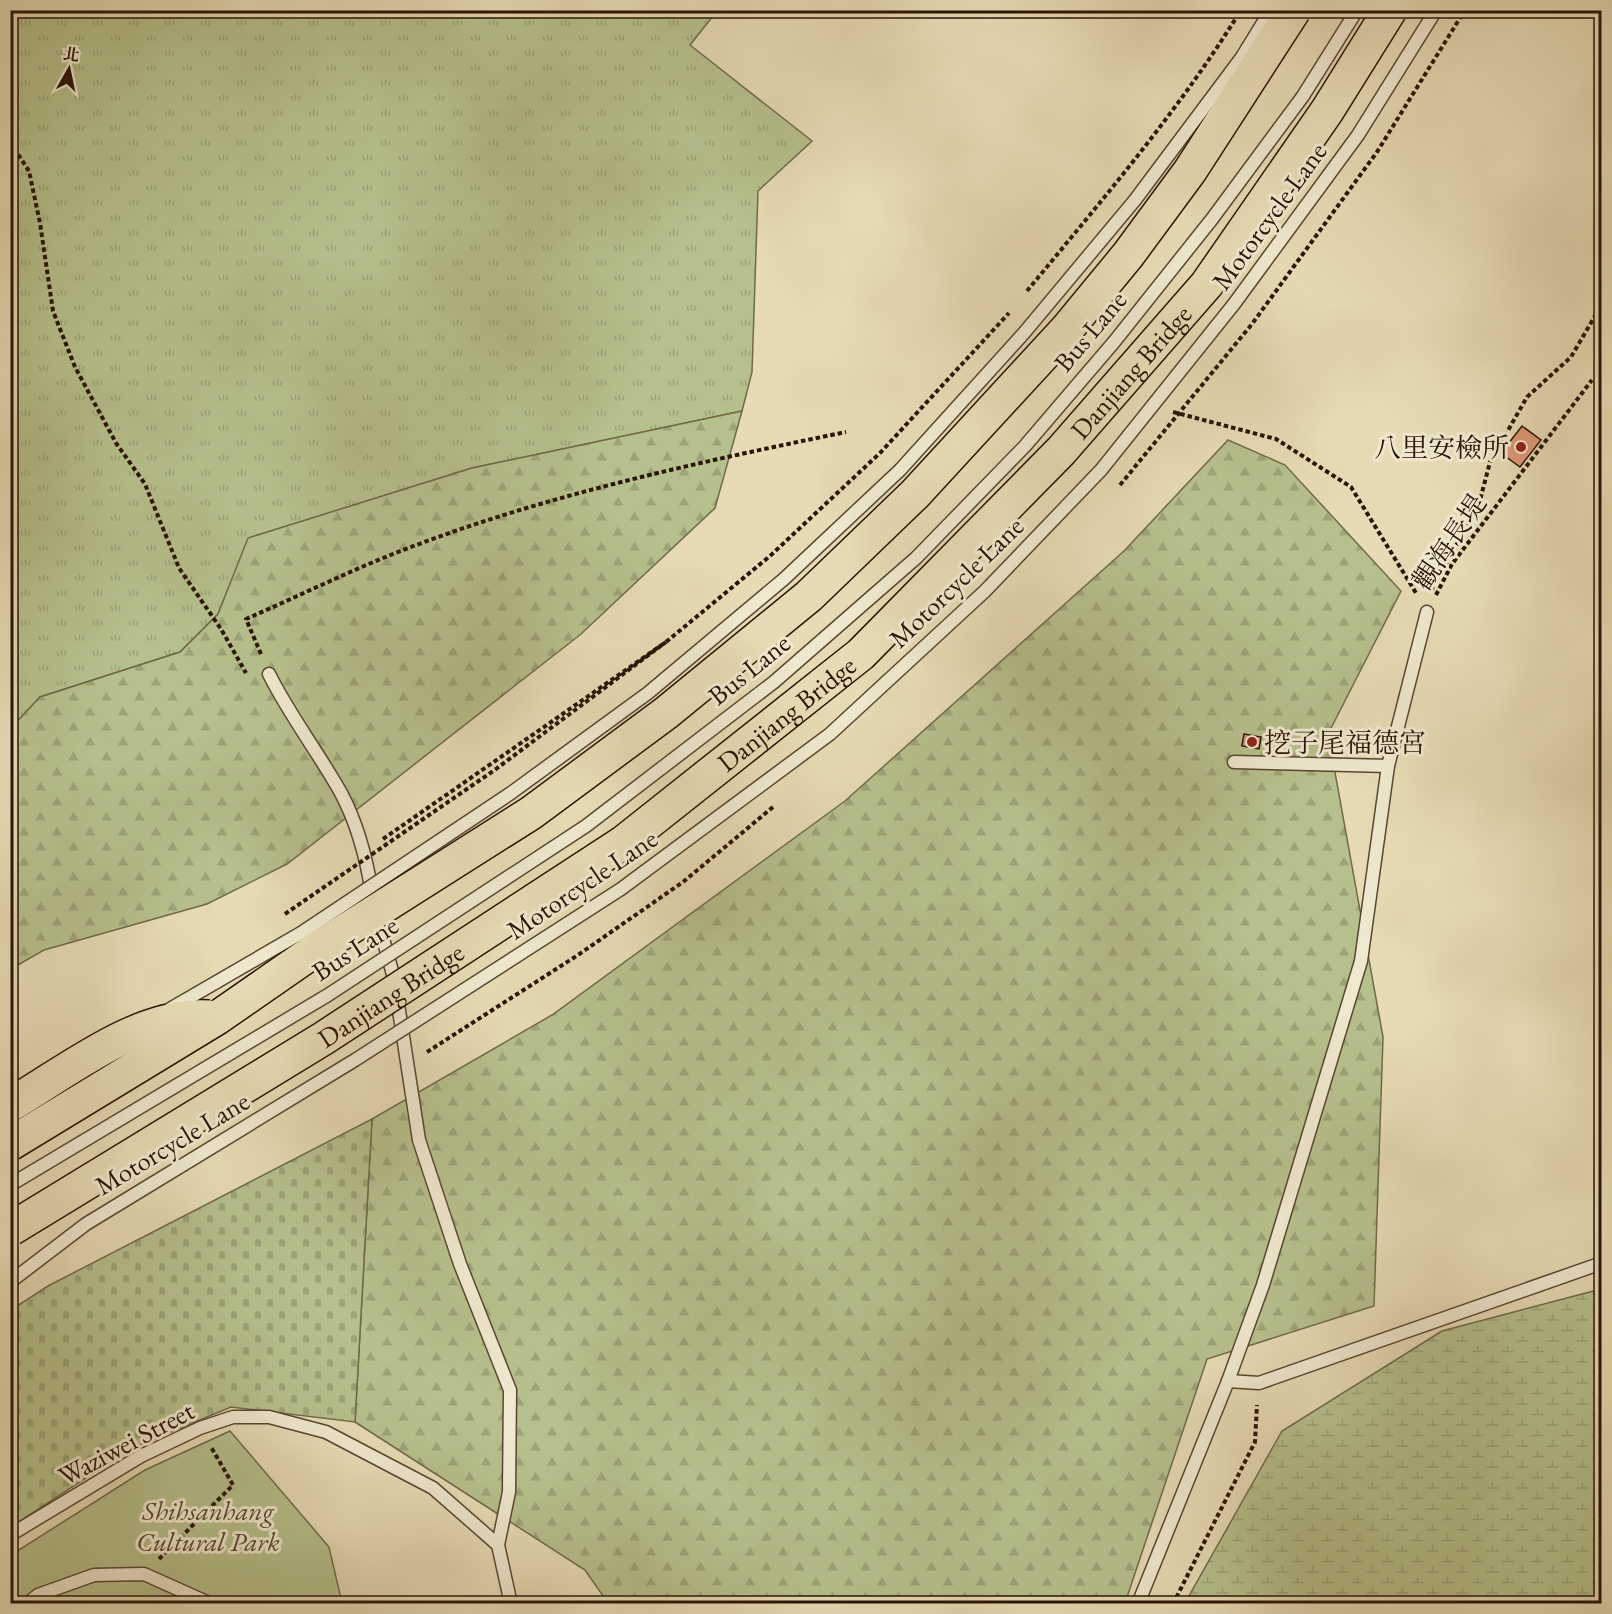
<svg xmlns="http://www.w3.org/2000/svg" width="1612" height="1614" viewBox="0 0 1612 1614" font-family="'EB Garamond','Noto Serif TC',serif">
<style>
.grass{fill:url(#grass-tufts);stroke:#706a4a;stroke-width:1.5}
.forest{fill:url(#forest-firs);stroke:#706a4a;stroke-width:1.5}
.wetland{fill:url(#wetland-marsh);stroke:#706a4a;stroke-width:1.5}
.cemetery{fill:url(#cemetery-stones);stroke:#706a4a;stroke-width:1.5}
.green{fill:#b6c08c;stroke:#706a4a;stroke-width:1.5}
.building{fill:#de9977;stroke:#291407;stroke-width:1.5}
.lines{fill:none;stroke-linecap:round;stroke-linejoin:round}
.lane-casing{stroke:#584632;stroke-width:15}
.path{stroke:#291407;stroke-width:4;stroke-dasharray:4.5 3;stroke-linecap:butt}
.lane{stroke:#efe8ce;stroke-width:12}
.lane-bridge-casing{stroke:#584632;stroke-width:15;stroke-linecap:butt}
.highway-bridge-casing{stroke:#291407;stroke-width:36;stroke-linecap:butt}
.path-bridge{stroke:#291407;stroke-width:4;stroke-dasharray:4.5 3;stroke-linecap:butt}
.lane-bridge{stroke:#efe8ce;stroke-width:12}
.highway-bridge{stroke:#e6dbb4;stroke-width:33}
.poi-dot{fill:#8f2418;stroke:#efe8ce;stroke-width:2}
.labels{text-anchor:middle;dominant-baseline:central;stroke-width:6;stroke-linejoin:round;paint-order:stroke}
.street-label{font-size:27px;fill:#291407;stroke:#efe8ce}
.poi-label{font-size:27px;fill:#291407;stroke:#efe8ce;text-anchor:end}
.park-label{font-size:27px;font-style:italic;fill:#53482f;stroke:#efe8ce}
</style>
<defs>
<pattern id="grass-tufts" width="24" height="20" patternUnits="userSpaceOnUse" patternTransform="scale(1.5)"><rect width="24" height="20" fill="#b6c08c"/><path d="M3 7l-1-3M5 7V3M7 7l1-3M15 17l-1-3M17 17v-4M19 17l1-3" fill="none" stroke="#9ca477"/></pattern>
<pattern id="forest-firs" width="22" height="20" patternUnits="userSpaceOnUse" patternTransform="scale(1.5)"><rect width="22" height="20" fill="#b6c08c"/><path d="M5 1l3.5 6h-7zM16 11l3.5 6h-7z" fill="#9ca477"/></pattern>
<pattern id="wetland-marsh" width="20" height="14" patternUnits="userSpaceOnUse" patternTransform="scale(1.5)"><rect width="20" height="14" fill="#b6c08c"/><path d="M1 5h8M5 5V1M11 12h8M15 12V8" fill="none" stroke="#9ca477"/></pattern>
<pattern id="cemetery-stones" width="16" height="16" patternUnits="userSpaceOnUse" patternTransform="scale(1.5)"><rect width="16" height="16" fill="#b6c08c"/><path d="M2 7V4a2 2 0 0 1 4 0v3zM10 15v-3a2 2 0 0 1 4 0v3z" fill="#9ca477"/></pattern>
</defs>
<rect width="100%" height="100%" fill="#e6dbb4"/>
<filter id="stains"><feTurbulence type="fractalNoise" baseFrequency=".00333" numOctaves="4"/><feColorMatrix values="0 0 0 0 .2 0 0 0 0 .09 0 0 0 0 .02 0 0 0 .5 -.17"/></filter>
<radialGradient id="worn" r=".72"><stop offset=".6" stop-color="#630" stop-opacity="0"/><stop offset="1" stop-color="#630" stop-opacity=".3"/></radialGradient>
<!-- grass -->
<polygon class="grass" points="11,11 717,11 690,45 812,141 758,191 752,372 742,411 472,468 249,538 218,614 180,652 40,697 11,729"/>
<!-- forest -->
<g class="forest">
<polygon points="742,411 715,508 581,634 287,864 207,904 44,950 11,969 10,729 40,697 180,652 218,614 248,538 472,468"/>
<polygon points="1228,440 1285,465 1401,591 1328,734 1383,1037 1374,1306 1207,1359 1125,1603 608,1603 585,1570 355,1422 372,1119 552,1015 845,801 1124,551"/>
</g>
<!-- wetland -->
<polygon class="wetland" points="1601,1289 1601,1596 1583,1604 1185,1603 1282,1431 1442,1331"/>
<!-- cemetery -->
<polygon class="cemetery" points="372,1119 355,1422 231,1407 130,1449 11,1527 11,1310 48,1286"/>
<!-- green -->
<polygon class="green" points="230,1431 329,1547 342,1603 11,1604 11,1555 145,1470"/>
<!-- building -->
<g class="building">
<polygon points="1522,426 1541,440 1520,467 1501,453"/>
<polygon points="1244,734 1261,737 1259,749 1242,746"/>
</g>
<g class="lines">
<!-- lane casing -->
<g class="lane-casing">
<g id="lane">
<path d="M269,674C290,716 318,752 341,793C357,823 367,861 372,894"/>
<polyline points="1234,762 1388,766"/>
<polyline points="376,914 394,978 419,1140 460,1264 510,1390 509,1492 498,1545"/>
<polyline points="1228,1381 1259,1383 1602,1263"/>
<polyline points="10,1535 141,1456 200,1428 233,1417 269,1417 326,1432 433,1488 498,1545 511,1604"/>
<polyline points="27,1604 38,1595 94,1575 144,1574 211,1604"/>
<polyline points="1138,1604 1228,1381 1263,1285 1361,961 1388,766 1427,612"/>
</g>
</g>
<!-- path -->
<g class="path">
<polyline points="10,142 29,171 40,223 53,311 75,367 116,443 145,484 179,568 221,629 246,673"/>
<path d="M1027,291C1101,201 1179,111 1241,10"/>
<polyline points="1173,412 1276,439 1351,487 1416,593"/>
<polyline points="1431,591 1479,504 1490,462 1527,397 1571,357 1602,304"/>
<polyline points="1436,595 1452,564 1592,380"/>
<path d="M261,654L246,619C292,599 337,577 383,558C531,498 690,464 846,432"/>
<polyline points="383,839 666,642 770,556 880,453 1009,313"/>
<polyline points="427,1052 578,955 683,882 773,807"/>
<polyline points="159,1559 233,1485 211,1447"/>
<polyline points="1173,1604 1255,1442 1257,1405"/>
</g>
<!-- lane -->
<use href="#lane" class="lane"/>
<!-- lane-bridge casing -->
<g class="lane-bridge-casing">
<g id="lane-bridge">
<polyline points="170,1009 301,933 511,793 648,693 784,579 900,470 1024,333 1135,200 1242,57 1271,10"/>
<polyline points="10,1185 328,995 586,826 774,682 916,558 1025,446 1114,342 1212,219 1303,96 1357,10"/>
<polyline points="10,1282 86,1224 355,1060 621,889 830,734 985,591 1101,470 1234,304 1358,135 1436,10"/>
</g>
</g>
<!-- highway-bridge casing -->
<g class="highway-bridge-casing">
<g id="highway-bridge">
<path d="M10,1105C68,1071 139,1013 209,1017"/>
<polyline points="10,1144 217,1018 318,948 531,813 666,713 809,596 915,494 1067,329 1128,255 1190,171 1294,10"/>
<path id="s1" d="M11,1229L324,1038L624,842L861,654L1061,451L1207,284L1327,111L1390,10"/>
</g>
</g>
<!-- path-bridge -->
<g class="path-bridge">
<polyline points="1120,485 1252,324 1377,152 1465,10"/>
<polyline points="285,914 496,769 666,642"/>
</g>
<!-- lane-bridge -->
<use href="#lane-bridge" class="lane-bridge"/>
<!-- highway-bridge -->
<use href="#highway-bridge" class="highway-bridge"/>
</g>
<!-- markers -->
<g class="poi-dot">
<circle cx="1521" cy="447" r="6"/>
<circle cx="1252" cy="742" r="6"/>
</g>
<g class="labels">
<!-- street labels -->
<g class="street-label">
<text transform="translate(1269 216) rotate(-54)">Motorcycle Lane</text>
<text transform="translate(1090 331) rotate(-50)">Bus Lane</text>
<text stroke="none"><textPath href="#s1" startOffset="1418">Danjiang Bridge</textPath></text>
<text transform="translate(1449 542) rotate(-56)">觀海長堤</text>
<text transform="translate(956 582) rotate(-44)">Motorcycle Lane</text>
<text transform="translate(749 669) rotate(-39)">Bus Lane</text>
<text stroke="none"><textPath href="#s1" startOffset="932">Danjiang Bridge</textPath></text>
<text transform="translate(582 884) rotate(-34)">Motorcycle Lane</text>
<text transform="translate(355 948) rotate(-33)">Bus Lane</text>
<text stroke="none"><textPath href="#s1" startOffset="446">Danjiang Bridge</textPath></text>
<text transform="translate(172 1143) rotate(-31)">Motorcycle Lane</text>
<text transform="translate(126 1443) rotate(-28)">Waziwei Street</text>
</g>
<!-- poi labels -->
<g class="poi-label">
<text x="1509" y="447">八里安檢所</text>
<text x="1264" y="742" text-anchor="start">挖子尾福德宮</text>
</g>
<!-- park labels -->
<g class="park-label">
<text x="208" y="1510">Shihsanhang<tspan x="208" dy="31">Cultural Park</tspan></text>
</g>
</g>
<!-- margin -->
<rect width="1612" height="1614" fill="none" stroke="#e6dbb4" stroke-width="36"/>
<rect x="12" y="12" width="1588" height="1590" fill="none" stroke="#291407" stroke-width="3"/>
<rect x="18" y="18" width="1576" height="1578" fill="none" stroke="#291407" stroke-width="1.5"/>
<!-- north arrow -->
<g transform="translate(69 69) rotate(9)" stroke="#efe8ce" stroke-width="4.5" paint-order="stroke">
<path d="M0-4.5L10 22L0 15L-10 22Z" fill="#291407"/>
<text y="-9" font-size="16" font-weight="bold" text-anchor="middle" fill="#291407">北</text>
</g>
<rect width="100%" height="100%" filter="url(#stains)"/>
<rect width="100%" height="100%" fill="url(#worn)"/>
</svg>
